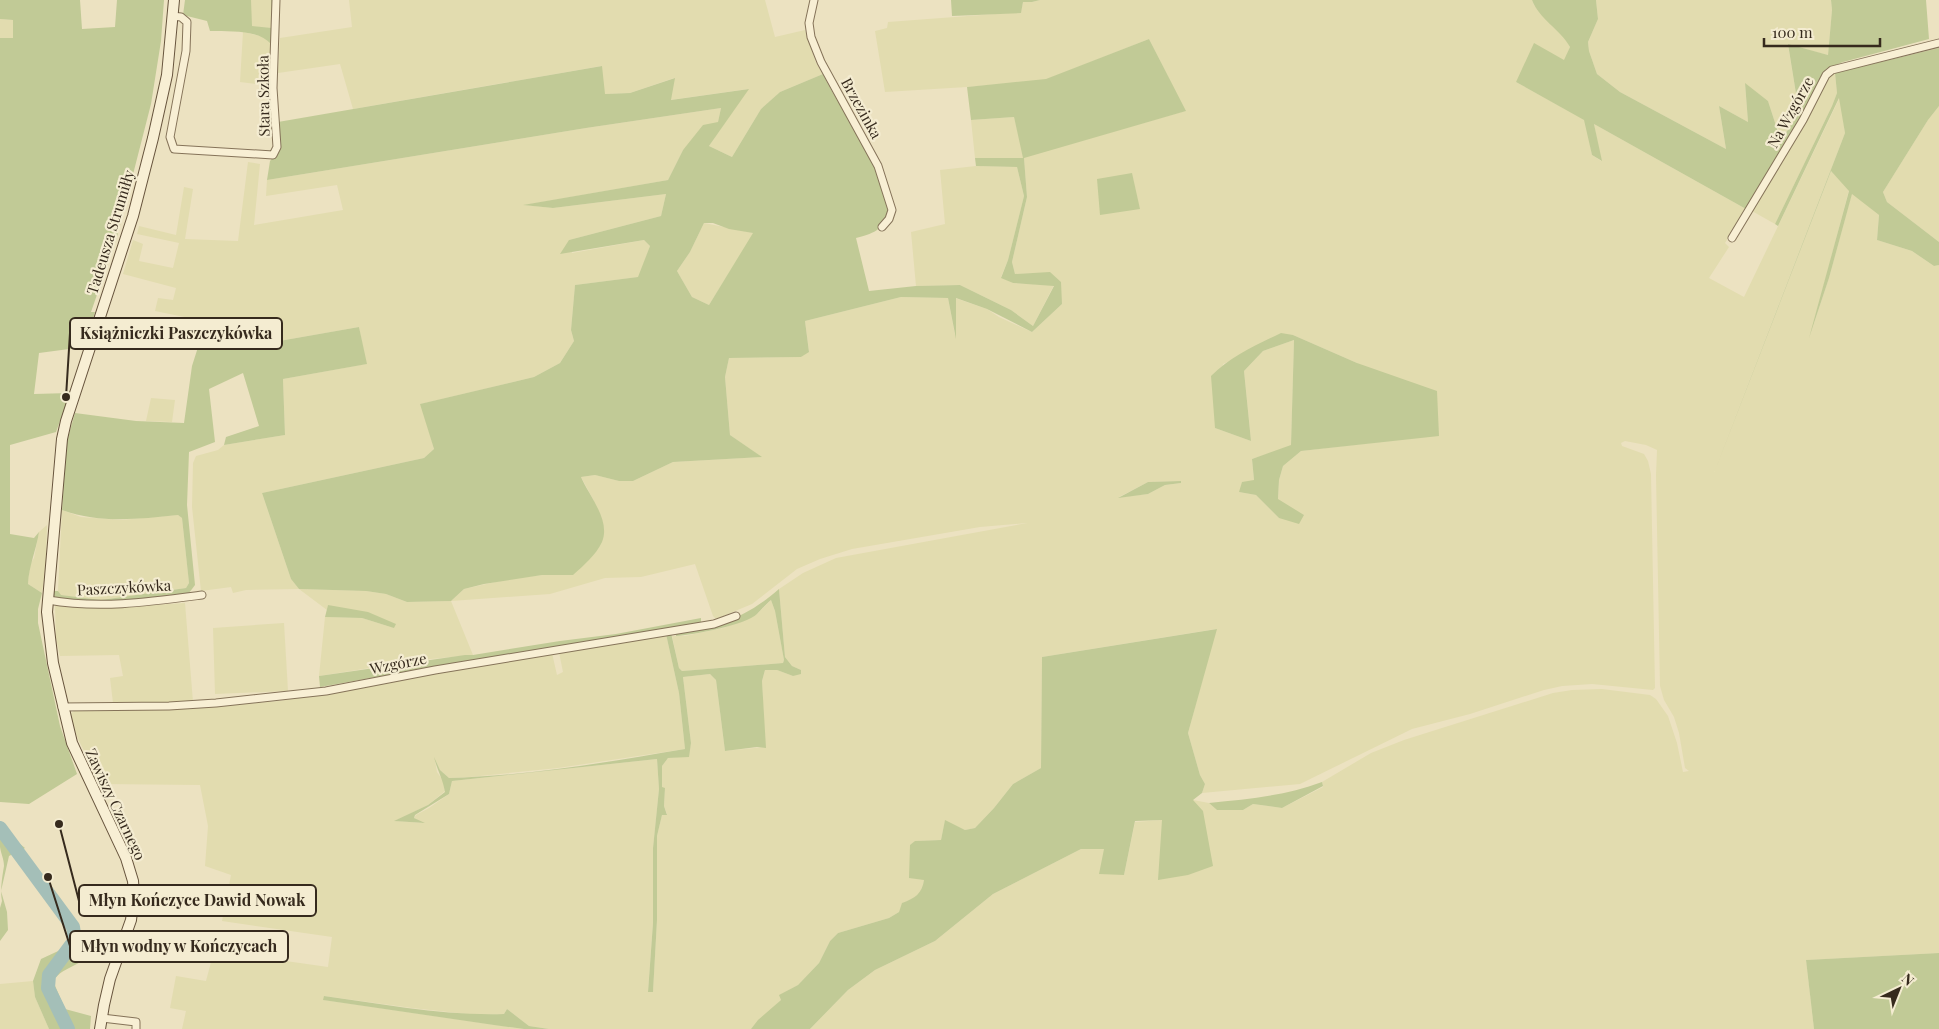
<svg xmlns="http://www.w3.org/2000/svg" width="1939" height="1029" viewBox="0 0 1939 1029" font-family="'Playfair Display',serif">
<style>
.farmland{fill:#e2dcaf;fill-rule:evenodd}
.green{fill:#c1ca96;fill-rule:evenodd}
.lines{fill:none;stroke-linecap:round;stroke-linejoin:round}
.river{stroke:#a4bfb8;stroke-width:14}
.street-casing{stroke:#857359;stroke-width:9}
.secondary-casing{stroke:#67543d;stroke-width:12}
.street{stroke:#f8efd4;stroke-width:7}
.secondary{stroke:#f8efd4;stroke-width:10}
.labels{text-anchor:middle;dominant-baseline:central;stroke-width:4.5;stroke-linejoin:round;paint-order:stroke}
.street-label{font-size:15px;fill:#362a1d;stroke:#f4ecd1}
.leader{fill:none;stroke:#362a1d;stroke-width:2}
.callout-dot{fill:#362a1d;stroke:#f4ecd1;stroke-width:2}
.callout{fill:#f4ecd1;stroke:#362a1d;stroke-width:2}
.callout-label{font-size:16px;text-anchor:middle;font-weight:bold;fill:#362a1d}
</style>
<rect width="100%" height="100%" fill="#ece2c1"/>
<!-- farmland -->
<g class="farmland">
<polygon points="251,0 271,0 273,28 251,27"/>
<polygon points="349,0 765,0 775,37 805,30 816,63 823,74 780,92 761,109 732,157 709,146 748,89 670,100 674,78 630,93 604,94 601,66 353,109 340,64 278,73 280,38 352,27"/>
<path d="M1040,0H1532L1534,5L1565,37L1570,47L1565,60L1516,82L1585,120L1592,155L1601,161L1594,124L1746,209L1725,243L1729,247L1709,278L1744,297L1840,97L1845,133L1714,472L1831,171L1849,190L1813,326L1829,278L1852,193L1879,215L1877,240L1912,251L1934,266L1939,265V953L1806,960L1814,1029H810L848,990L875,970L935,941L993,894L1081,849H1104L1124,875L1135,822L1162,820L1193,800L1209,803L1217,810H1243L1253,804L1282,808L1323,787L1322,782L1371,753L1404,740L1553,693L1572,690L1602,689L1650,695L1656,699L1668,716L1677,743L1683,772L1689,771L1685,768L1679,733L1674,717L1664,700L1660,686L1656,475L1657,450L1646,445L1625,441L1621,443L1622,446L1644,454L1648,461L1651,474L1655,688L1653,690L1592,684L1562,686L1544,690L1470,714L1412,729L1300,784L1202,793L1205,784L1200,775L1188,733L1216,629L1042,657L1041,768L1013,784L994,808L975,828L965,830L945,821L941,840L916,841L924,880L922,892L912,899L903,903L899,912L889,918L838,933L830,941L819,963L798,985L780,995L781,1000L751,1029H549L529,1026L507,1009L504,1014L476,1015L412,1008L324,996V1000L524,1029H182L186,1011L170,1008L176,976L206,981L214,951L328,967L332,937L222,921L231,875L205,866L208,826L200,785L101,784L78,739L69,715L74,711L210,707L279,701L552,653L557,675L563,672L559,652L666,634L679,693L685,749L558,768L470,777L449,778L440,770L435,760L437,772L444,782L445,791L428,805L395,821L423,823L414,818L416,815L429,808L449,794L452,781L657,759L659,789L653,848V923L648,991H653L657,920V836L662,815L667,814L664,806L665,788H662V766L668,758L688,756L691,743L683,677L710,674L716,680L725,751L765,747L762,681L765,670H777L793,676L801,670L792,666L785,657L779,589L803,573L836,558L1027,523L980,527L852,549L820,559L797,569L752,604L716,619L713,616L695,564L641,577L605,578L550,594L451,601L473,655L420,660L319,676L325,617L362,618L394,628L328,605L327,610L299,589L246,590L233,593L231,587L201,591L192,507L193,463L196,456L218,450L224,445L285,435L283,379L366,364L359,327L268,343L254,340L247,330L243,329L155,311L158,298L173,300L176,288L123,274L133,240L143,244L139,261L173,268L179,243L137,234L139,226L176,235L184,187L193,189L185,239L238,241L248,162L260,164L254,225L343,210L337,185L266,196L267,180L586,128L721,108L718,122L683,150L668,180L525,205L553,208L666,194L661,216L569,240L572,253L644,240L650,246L639,277L575,285L571,330L574,341L560,363L534,377L421,404L434,449L424,458L262,493L291,579L299,589L366,591L386,594L407,602L451,601L464,589L513,578L542,575L594,501L581,477L595,475L619,481H633L673,462L761,457L730,435L725,377L729,358L801,357L809,351L805,321L901,297L948,298L955,335V298L987,309L999,317L1032,332L1062,304L1050,273L1015,274L1012,262L1027,197L1024,158H975L971,120L1014,117L1024,157L1185,111L1149,39L1045,80L967,87L885,92L875,31L887,28L888,22L1021,12L1023,2H1032ZM1293,335L1357,363L1439,435L1301,451L1283,466L1279,480L1278,500L1303,515L1279,518L1256,495L1239,492L1254,481L1252,459L1291,446L1294,340L1263,351L1244,371L1251,441L1215,428L1223,364ZM1181,481V483L1165,485L1148,494L1119,497L1148,482Z"/>
<polygon points="1596,0 1831,0 1832,10 1828,55 1788,45 1799,112 1781,141 1768,101 1745,84 1748,122 1719,106 1726,149 1620,92 1597,74 1589,51 1588,42 1598,19"/>
<polygon points="0,19 13,20 13,38 0,38"/>
<polygon points="243,32 265,37 271,44 271,82 265,82 264,85 240,82"/>
<polygon points="1835,73 1837,93 1832,106 1775,224 1752,211 1831,74"/>
<polygon points="1939,106 1939,242 1887,202 1883,192 1928,120"/>
<polygon points="976,166 1017,167 1024,196 1008,260 1001,277 1013,283 1054,285 1033,326 1011,310 960,285 916,286 911,232 945,224 940,170"/>
<polygon points="704,223 754,233 709,305 692,297 677,271 690,252"/>
<polygon points="151,398 175,400 172,422 146,421"/>
<polygon points="62,510 81,517 120,520 178,515 182,518 189,583 186,588 101,600 60,595 58,591"/>
<polygon points="47,525 46,562 42,593 28,584 29,566 34,558 39,532"/>
<polygon points="771,600 775,611 784,660 783,663 682,671 679,668 672,636 685,636 723,628 742,621 757,614"/>
<polygon points="185,603 193,702 113,703 110,678 123,676 119,655 60,656 56,638 55,605 105,608"/>
<polygon points="284,623 288,691 215,694 213,628"/>
<polygon points="33,981 35,997 49,1029 0,1029 0,984"/>
</g>
<!-- green -->
<g class="green">
<path d="M0,0H80L82,29L115,27L117,0H164L161,41L151,104L117,237L91,312H95L84,347L39,353L34,394L70,393L56,432L10,445V534L34,538L39,532C36,551 29,565 28,584L42,593L38,609V623L60,726L77,774L29,804L0,802V38H13V20L0,19Z"/>
<path d="M185,0H251L252,26L272,28L271,0H273L274,41L271,82V44C258,29 230,32 210,31L207,21L183,15Z"/>
<polygon points="951,0 1040,0 1032,2 1023,2 1021,13 952,16"/>
<path d="M1532,0H1596L1598,19L1588,42L1589,51L1597,74L1620,92L1726,149L1719,106L1748,122L1745,83L1768,101L1781,141L1799,112L1788,44L1828,55L1832,10L1831,0H1926L1929,39L1843,62L1826,69L1800,118L1746,209L1594,124L1602,161L1592,155L1584,120L1516,82L1534,43L1564,60L1570,47C1560,29 1539,19 1532,0Z"/>
<path d="M1149,39L1186,111L1024,158L1027,197L1012,262L1015,274L1050,272L1061,282L1062,304L1032,332L987,309L956,298V339L948,298L901,297L805,321L809,352L801,357L729,358L725,377L730,435L762,457L673,462L633,481H619L595,475L581,477C589,496 611,520 602,542C596,555 583,566 573,575H542L484,584L464,589L451,601L407,602L386,594L366,591L299,589L291,579L262,493L424,458L434,449L420,404L534,377L560,363L574,341L571,330L575,285L638,277L650,246L644,240L560,254L569,240L661,216L666,194L553,208L523,205L668,180L683,150L703,125L718,122L721,108L586,128L267,180L270,161L280,149L278,122L602,66L605,94L630,93L675,78L671,100L749,89L709,146L732,157L761,109L780,92L823,74C836,101 853,125 867,151C877,169 884,189 890,208C882,230 878,232 856,238L869,291L916,286L960,285L1011,310L1033,326L1054,286L1013,283L1001,278L1008,260L1024,196L1017,167L976,166L975,158H1023L1014,117L971,120L967,87L1046,79ZM704,223H713L729,229L753,233L709,305L692,297L677,271L690,252Z"/>
<polygon points="1939,48 1939,106 1928,120 1883,192 1887,202 1939,242 1939,265 1934,266 1912,251 1877,240 1879,215 1852,194 1829,278 1809,338 1849,191 1831,171 1714,473 1845,133 1839,98 1778,226 1775,224 1832,106 1837,93 1835,73"/>
<polygon points="1132,173 1140,209 1100,215 1097,179"/>
<path d="M206,322L243,329L247,330L254,340L268,343L359,327L367,364L283,379L285,435L224,445L226,437L259,426L243,373L209,389L215,442L189,452L187,505L195,585L189,593C149,602 92,611 53,596V591H58L61,595L101,600L186,588L189,583L182,518L178,515C137,519 102,524 62,510L67,441L75,413L136,421L184,423L192,366Z"/>
<path d="M1281,333L1293,335L1357,363L1437,391L1439,436L1301,451L1283,466L1279,480L1278,499L1304,515L1299,524L1279,518L1256,495L1239,492L1242,482L1254,480L1252,459L1291,445L1294,340L1263,351L1244,371L1251,441L1215,428L1211,376C1231,356 1256,345 1281,333Z"/>
<polygon points="1181,481 1181,483 1165,485 1148,494 1118,498 1148,482"/>
<path d="M779,589L785,657L792,666L801,670V674L793,676L777,670H765L762,681L766,748L757,747L725,751L716,680L710,674L683,677L691,743L689,757L668,758L662,766V787L665,788L664,806L667,815H662L657,836V920L653,992H648L653,923V848L659,789L657,759L452,781L449,794L415,815L414,818L425,823L394,821L428,805L445,792C443,779 437,770 434,757L440,770L449,778C528,776 608,762 685,749L679,693L666,634L671,633L679,668L682,671L783,663L784,660L775,611L771,600C766,604 761,610 757,614C746,625 692,635 676,636V633C721,624 743,620 779,589Z"/>
<polygon points="328,605 368,612 396,624 394,628 362,618 325,617"/>
<polygon points="701,618 701,623 472,660 320,687 319,676 465,655 473,655 560,641 616,634"/>
<path d="M1217,629L1188,733L1200,775L1205,784L1202,793L1193,800L1203,811L1213,866L1188,875L1158,880L1162,820L1135,821L1124,875L1099,874L1104,849H1081L993,894L935,941L875,970L848,990L810,1029H751L758,1020L781,1000L779,995L798,985L819,963L830,941L838,933L889,918L899,912L902,903C915,898 922,894 924,880L909,878L910,845L915,841L941,840L945,820L965,830L975,828L994,808L1013,784L1041,768L1042,657Z"/>
<path d="M1322,782L1323,786L1282,808L1253,804L1243,810H1217L1209,803C1249,799 1284,796 1322,782Z"/>
<path d="M0,823L9,835L25,848L9,856L1,891L7,912L8,930L0,941V908L2,901C0,890 2,878 4,866C4,859 1,854 0,847C0,839 0,831 0,823Z"/>
<path d="M43,881L82,935L97,933C97,937 97,942 96,946C91,964 63,965 53,981L65,1009L91,1016L90,1029H49L35,997L33,981L41,959L69,946L72,935L36,887Z"/>
<polygon points="1939,953 1939,1029 1814,1029 1806,960"/>
<path d="M324,996C384,1004 444,1016 504,1014L507,1009L529,1026L549,1029H524L494,1025L323,1000Z"/>
</g>
<g class="lines">
<!-- river -->
<polyline class="river" points="0,828 73,927 75,940 49,975 48,988 68,1029"/>
<!-- street casing -->
<g class="street-casing">
<g id="street">
<polyline points="814,0 809,23 811,37 821,62 878,166 892,210 889,219 882,227"/>
<polyline points="172,16 181,17 187,22 186,51 170,137 174,149 273,155 277,147 273,88 276,0"/>
<polyline points="1732,238 1803,120 1826,75 1832,70 1939,43"/>
<path d="M48,600C100,609 149,602 202,595"/>
<polyline points="62,707 169,706 216,703 326,691 435,670 714,624 736,616"/>
<polyline points="102,1018 136,1022 136,1029"/>
</g>
</g>
<!-- secondary casing -->
<g class="secondary-casing">
<polyline id="secondary" points="100,1029 104,1005 110,979 131,920 134,894 133,881 126,858 72,743 53,663 47,612 62,439 66,421 133,216 153,138 167,75 174,0"/>
</g>
<!-- street -->
<use href="#street" class="street"/>
<!-- secondary -->
<use href="#secondary" class="secondary"/>
</g>
<g class="labels">
<!-- street labels -->
<g class="street-label">
<text transform="translate(263 96) rotate(-91)">Stara Szkoła</text>
<text transform="translate(862 108) rotate(61)">Brzezinka</text>
<text transform="translate(1790 112) rotate(-61)">Na Wzgórze</text>
<text transform="translate(110 232) rotate(-73)">Tadeusza Strumiłły</text>
<text transform="translate(124 587) rotate(-3)">Paszczykówka</text>
<text transform="translate(398 663) rotate(-11)">Wzgórze</text>
<text transform="translate(116 804) rotate(65)">Zawiszy Czarnego</text>
</g>
</g>
<!-- callouts -->
<path class="leader" d="M66 397L70 333M59 824L79 901M48 877L70 946"/>
<g class="callout-dot">
<circle cx="66" cy="397" r="5"/>
<circle cx="59" cy="824" r="5"/>
<circle cx="48" cy="877" r="5"/>
</g>
<g class="callout">
<rect x="70" y="318" width="212" height="31" rx="5"/>
<rect x="79" y="885" width="237" height="31" rx="5"/>
<rect x="70" y="931" width="218" height="31" rx="5"/>
</g>
<g class="callout-label">
<text x="176" y="339">Książniczki Paszczykówka</text>
<text x="197" y="906">Młyn Kończyce Dawid Nowak</text>
<text x="179" y="952">Młyn wodny w Kończycach</text>
</g>
<!-- north arrow -->
<g transform="translate(1899 989) rotate(43)" stroke="#f4ecd1" stroke-width="4" paint-order="stroke">
<path d="M0-4L9 19L0 12L-9 19Z" fill="#362a1d"/>
<text y="-8" font-size="14" font-weight="bold" text-anchor="middle" fill="#362a1d">N</text>
</g>
<!-- scale -->
<path d="M1764 38v8h116v-8" fill="none" stroke="#362a1d" stroke-width="2.5"/>
<text x="1772" y="38" font-size="15" fill="#362a1d" stroke="#f4ecd1" stroke-width="4" paint-order="stroke">100 m</text>
</svg>
